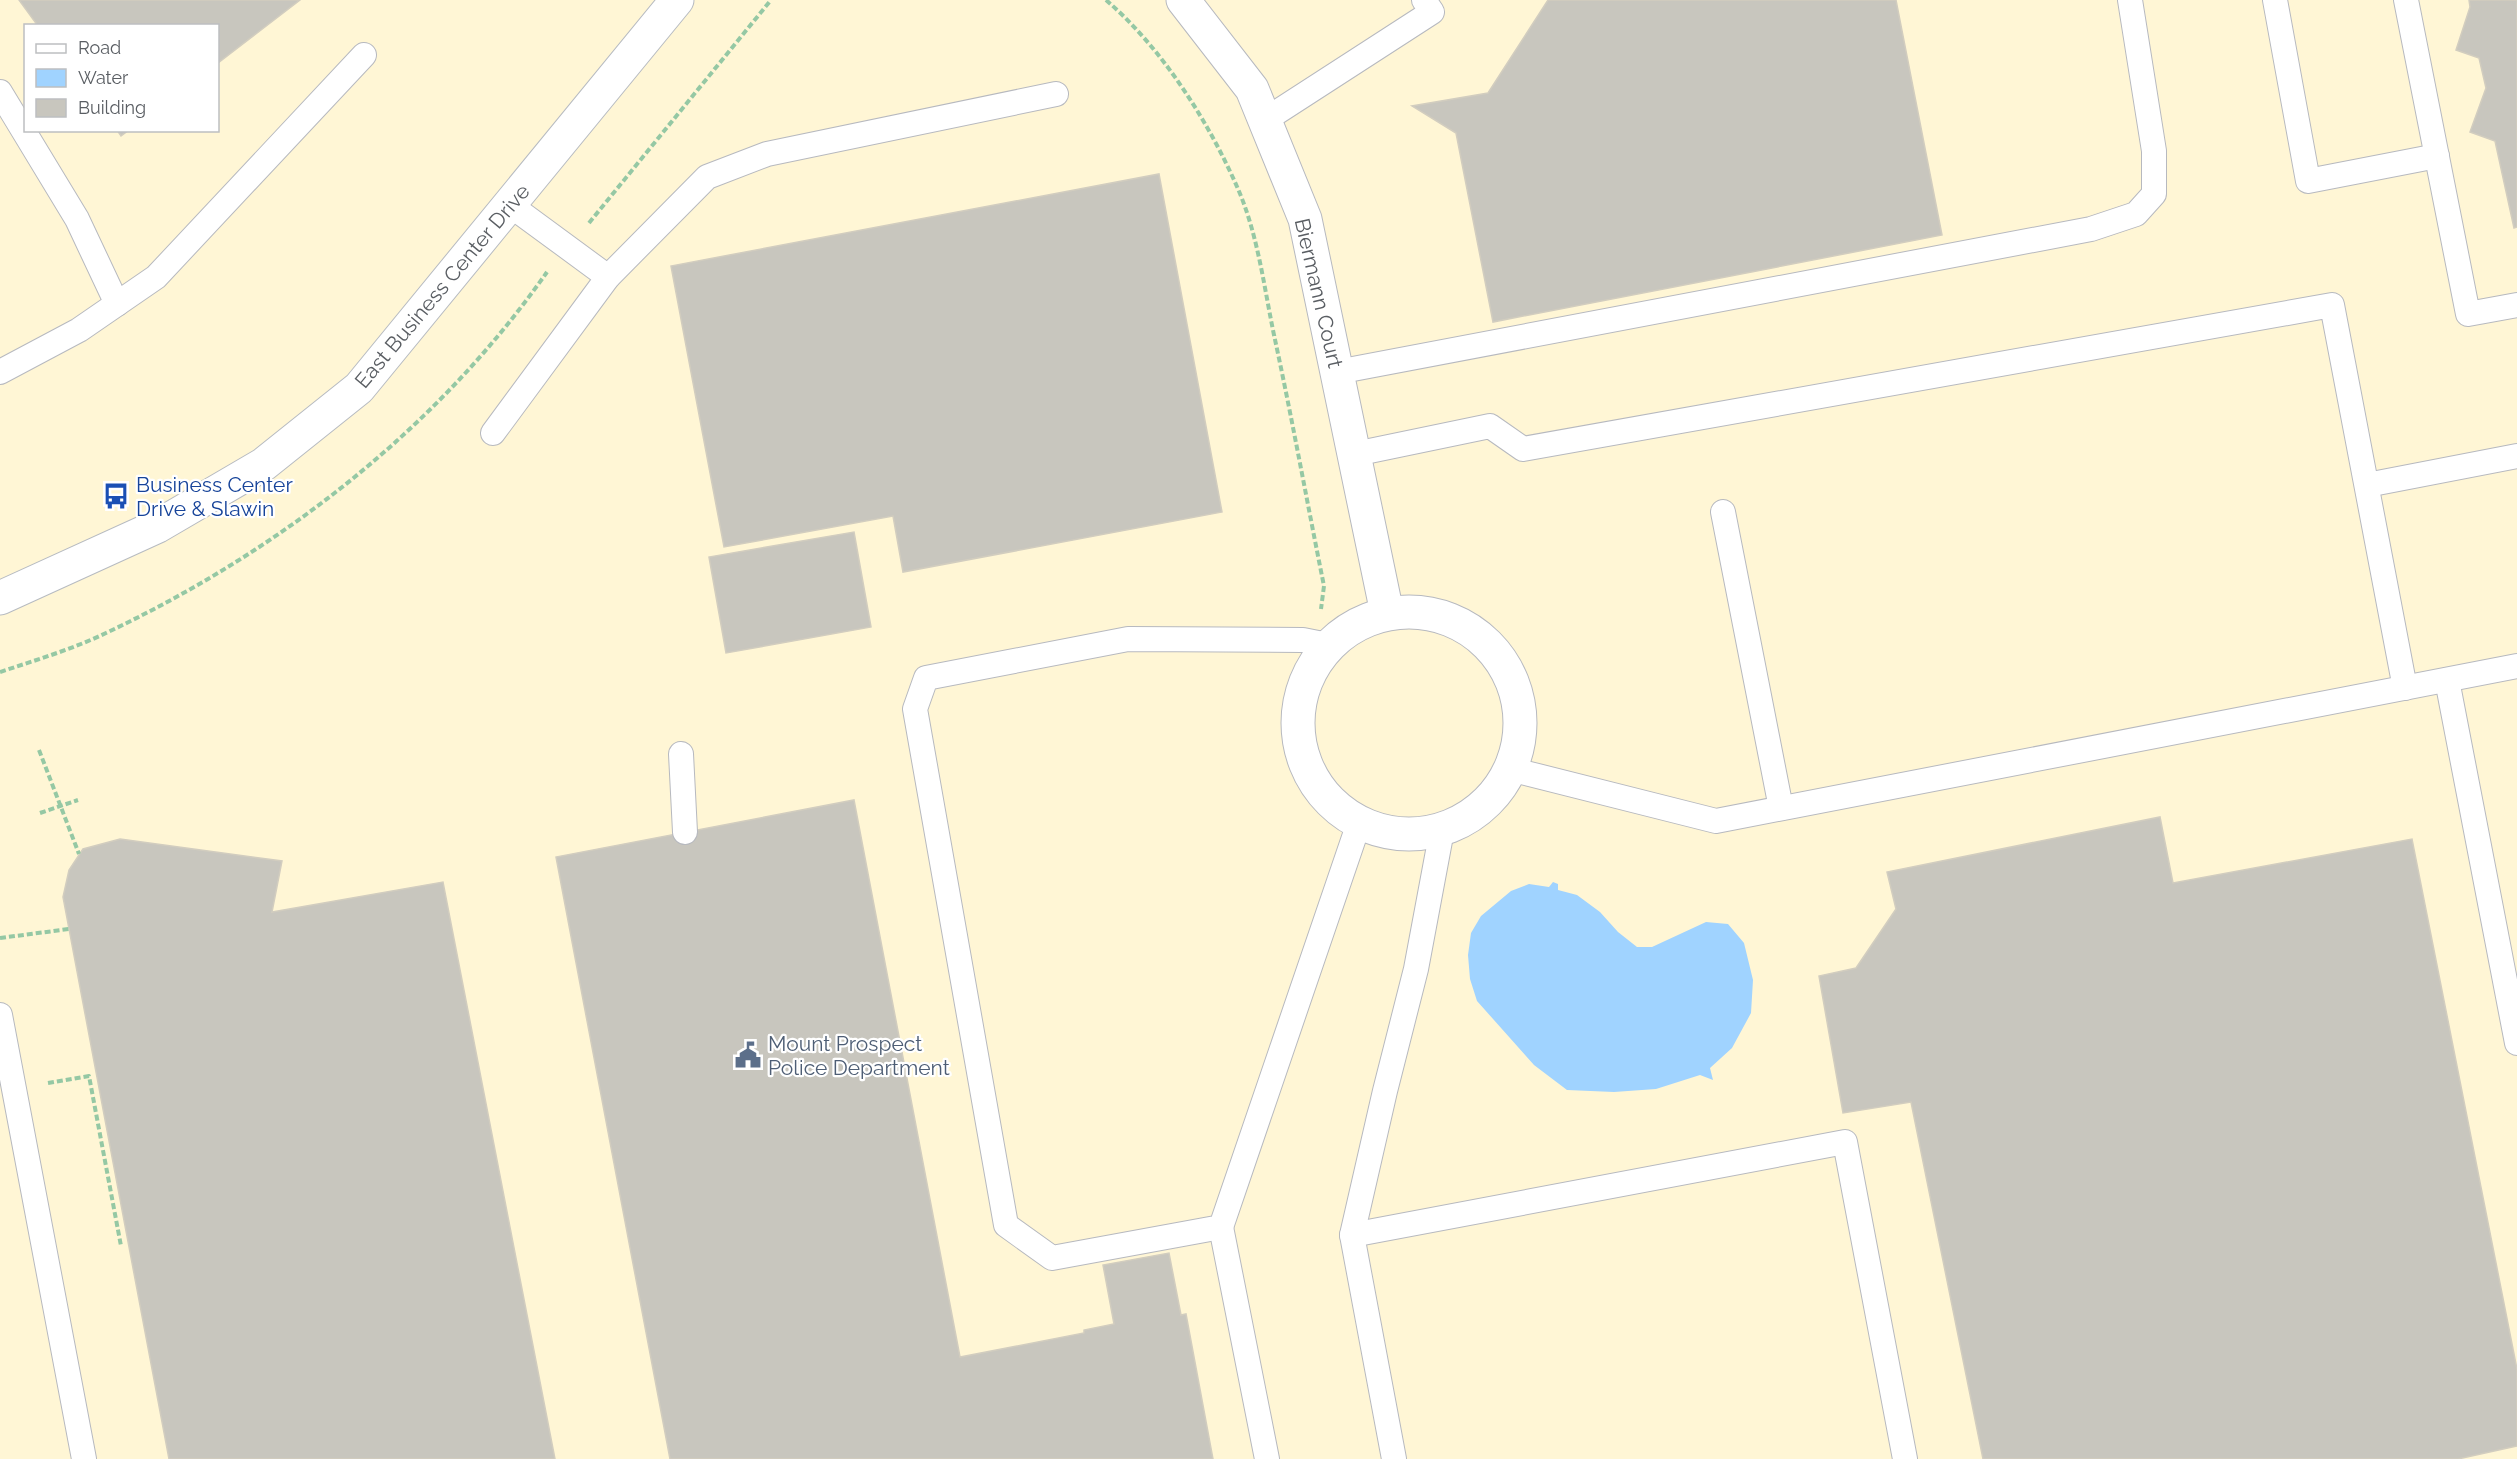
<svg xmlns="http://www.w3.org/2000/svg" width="2517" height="1459" viewBox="0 0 2517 1459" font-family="Raleway,sans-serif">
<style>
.commercial{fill:#fff6d5;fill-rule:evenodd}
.water{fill:#a0d3ff}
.building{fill:#c8c6be;stroke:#d2cdbf;stroke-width:1.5}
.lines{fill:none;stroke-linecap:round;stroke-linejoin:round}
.lane-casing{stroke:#b7b9bf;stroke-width:26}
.street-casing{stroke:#b7b9bf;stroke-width:35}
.secondary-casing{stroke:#b7bbc1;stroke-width:35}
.path{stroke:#95c8a4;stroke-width:4;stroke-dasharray:6 3;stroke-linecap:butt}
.lane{stroke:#fff;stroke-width:24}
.street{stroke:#fff;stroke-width:33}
.secondary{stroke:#fff;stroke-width:33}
.labels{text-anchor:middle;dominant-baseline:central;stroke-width:4.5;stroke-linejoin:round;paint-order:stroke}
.street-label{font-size:21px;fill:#5a5e63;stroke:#fff}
.transit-label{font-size:21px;fill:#164399;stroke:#fff;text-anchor:start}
.service-label{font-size:21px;fill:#4e5e75;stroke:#fff;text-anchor:start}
</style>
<rect width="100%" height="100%" fill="#edebe1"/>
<!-- commercial -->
<path class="commercial" d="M0,0H2517V1459H0ZM26,26H218V130H26Z"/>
<!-- water -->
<polygon class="water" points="1553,882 1558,884 1558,890 1577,895 1600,912 1618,932 1637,947 1652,947 1706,922 1728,924 1744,943 1753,980 1751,1013 1732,1048 1710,1068 1713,1080 1700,1075 1656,1089 1614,1092 1567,1090 1534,1065 1477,1001 1470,979 1468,955 1471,933 1481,916 1511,891 1529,884 1549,887"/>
<!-- building -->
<g class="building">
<polygon points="19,0 300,0 218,63 218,26 38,26"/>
<polygon points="1548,0 1896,0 1942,235 1493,322 1456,133 1412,106 1488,93"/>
<polygon points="2469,0 2517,0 2517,227 2514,228 2495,141 2470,132 2486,88 2479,58 2456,50 2470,7"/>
<polygon points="117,130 129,130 121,136"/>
<polygon points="1159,174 1222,512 903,572 893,516 724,547 671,266"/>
<polygon points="854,532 871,627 726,653 709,557"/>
<polygon points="854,800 960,1357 1084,1333 1084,1330 1114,1324 1103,1265 1169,1253 1181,1315 1186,1314 1213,1459 670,1459 556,857"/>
<polygon points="2160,817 2173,883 2412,839 2517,1369 2517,1446 2458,1459 1983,1459 1911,1102 1843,1113 1819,976 1856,968 1896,909 1887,872"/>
<polygon points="120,839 282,861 272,912 443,882 555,1459 169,1459 63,897 69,870 83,849"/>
</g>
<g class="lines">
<!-- lane casing -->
<g class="lane-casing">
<g id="lane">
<polyline points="2275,0 2308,181 2437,156"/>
<polyline points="2406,0 2468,314 2517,305"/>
<polyline points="0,92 77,219 117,304"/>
<polyline points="1265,120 1432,12 1424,0"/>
<polyline points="510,205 608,277"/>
<polyline points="0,372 79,330 156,277 364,55"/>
<polyline points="1337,372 2091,229 2136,214 2154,194 2154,151 2130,0"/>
<polyline points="493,433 608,277 707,177 767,154 1056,94"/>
<polyline points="1355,454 1490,426 1523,449 2332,305 2405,688"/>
<polyline points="2367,485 2517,456"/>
<polyline points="1723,512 1781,808"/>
<polyline points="1328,645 1303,640 1128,639 926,678 915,709 1006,1225 1052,1258 1221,1227 1359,823"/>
<polyline points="2447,680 2517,1043"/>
<polyline points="681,754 685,832"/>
<polyline points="1510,769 1716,821 2517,666"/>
<polyline points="0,1015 84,1459"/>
<polyline points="1221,1227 1267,1459"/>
<polyline points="1352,1235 1845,1142 1905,1459"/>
<polyline points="1394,1459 1352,1235 1385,1091 1416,969 1442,830"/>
</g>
</g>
<!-- street casing -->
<g class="street-casing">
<g id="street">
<polyline points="1183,0 1252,89 1305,219 1387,613"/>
<circle cx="1409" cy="723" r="111"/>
</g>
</g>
<!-- secondary casing -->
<g class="secondary-casing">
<polyline id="secondary" points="0,598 158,526 264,464 359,388 677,0"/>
</g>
<!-- path -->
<g class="path">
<path d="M1106,0C1162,48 1209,122 1238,189C1258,235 1264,287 1274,335C1292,418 1307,502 1324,586L1321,609"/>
<polyline points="589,223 771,0"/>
<path d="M0,672C36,660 73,649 106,633C279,551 436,430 547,272"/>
<polyline points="39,750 79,854"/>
<polyline points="40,813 78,800"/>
<polyline points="0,938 69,929"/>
<polyline points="48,1083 89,1076 121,1246"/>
</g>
<!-- lane -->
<use href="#lane" class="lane"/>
<!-- street -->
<use href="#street" class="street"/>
<!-- secondary -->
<use href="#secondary" class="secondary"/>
</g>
<!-- icons -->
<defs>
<g id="bus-bare" transform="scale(2.07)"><path d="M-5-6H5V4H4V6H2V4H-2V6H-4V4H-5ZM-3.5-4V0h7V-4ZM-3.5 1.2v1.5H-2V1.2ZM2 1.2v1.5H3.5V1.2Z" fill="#1a4fb4" stroke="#fff" stroke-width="2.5" paint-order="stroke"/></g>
<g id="civic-bare" transform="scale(2.07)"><path d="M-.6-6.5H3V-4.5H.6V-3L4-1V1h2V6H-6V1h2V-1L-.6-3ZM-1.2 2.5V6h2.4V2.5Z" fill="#5c6f8a" stroke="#fff" stroke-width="2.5" paint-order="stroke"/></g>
</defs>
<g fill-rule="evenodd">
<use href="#bus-bare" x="116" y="496"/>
<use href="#civic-bare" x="748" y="1055"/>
</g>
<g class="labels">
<!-- street labels -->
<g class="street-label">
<text transform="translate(442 286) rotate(-50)">East Business Center Drive</text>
<text transform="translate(1319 293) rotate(77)">Biermann Court</text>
</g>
<!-- transit labels -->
<g class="transit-label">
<text x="136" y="484">Business Center<tspan x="136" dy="24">Drive &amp; Slawin</tspan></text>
</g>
<!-- service labels -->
<g class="service-label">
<text x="768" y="1043">Mount Prospect<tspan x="768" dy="24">Police Department</tspan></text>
</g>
</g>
<!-- legend -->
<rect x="24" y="24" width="195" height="108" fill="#ffffff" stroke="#bdbfc1" stroke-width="1.5"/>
<rect x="36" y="44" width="30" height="9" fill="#ffffff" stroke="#bdbfc1" stroke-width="1.5"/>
<text x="78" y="54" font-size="18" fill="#5a5e63">Road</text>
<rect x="36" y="69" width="30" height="18" fill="#a0d3ff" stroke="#bdbfc1" stroke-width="1.5"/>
<text x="78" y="84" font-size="18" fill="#5a5e63">Water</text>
<rect x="36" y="99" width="30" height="18" fill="#c8c6be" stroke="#bdbfc1" stroke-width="1.5"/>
<text x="78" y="114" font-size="18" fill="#5a5e63">Building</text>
</svg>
